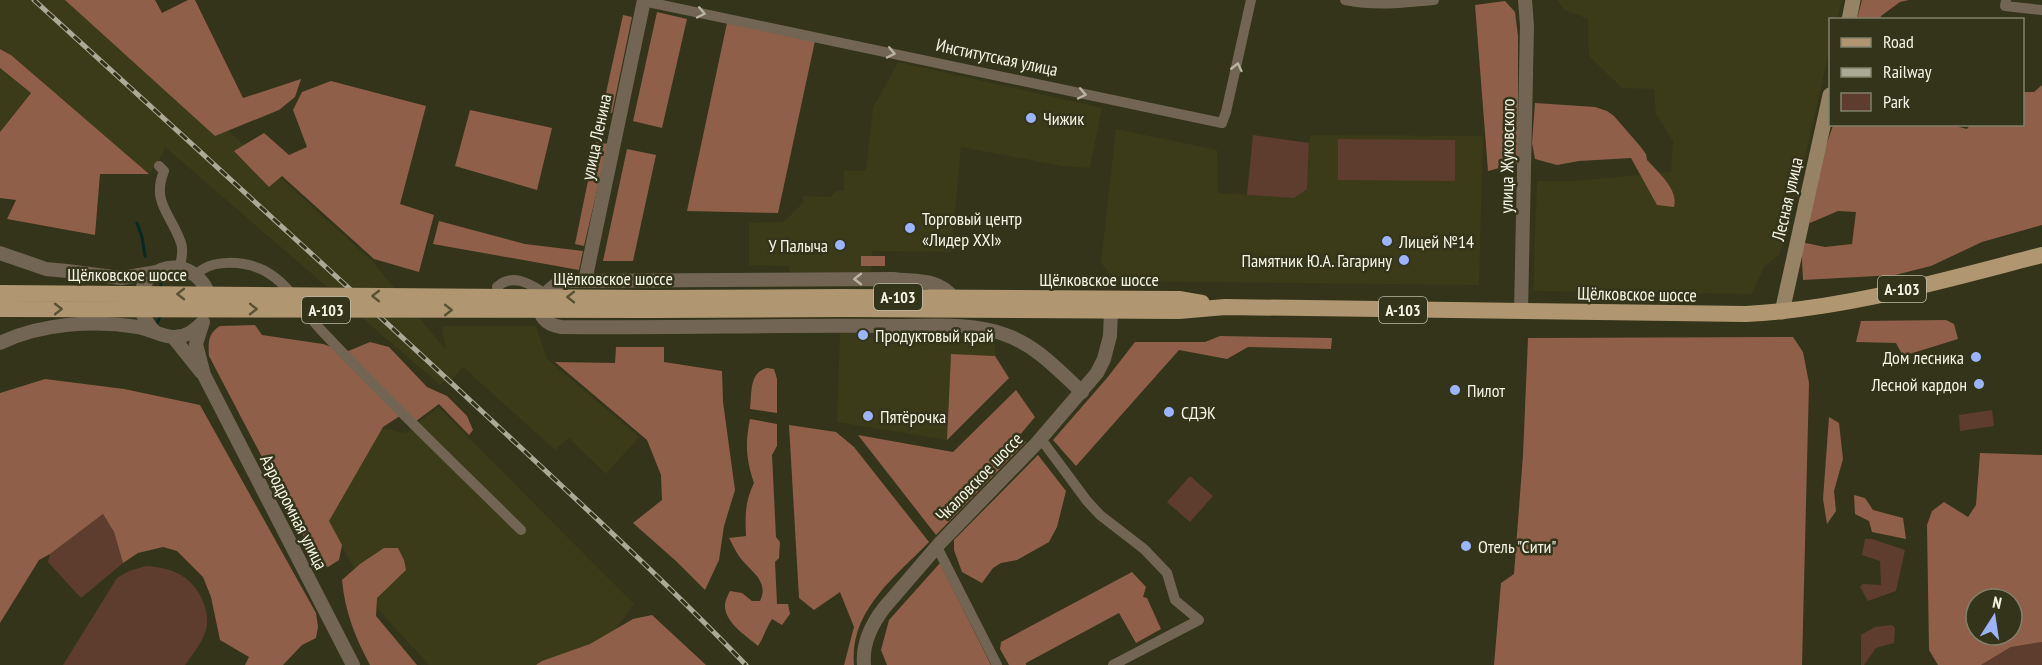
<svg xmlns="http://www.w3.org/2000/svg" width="2042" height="665" viewBox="0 0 2042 665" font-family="'PT Sans Narrow',sans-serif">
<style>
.built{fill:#3b3b1a}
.green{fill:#5e3d2e}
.forest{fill:#8f5f49;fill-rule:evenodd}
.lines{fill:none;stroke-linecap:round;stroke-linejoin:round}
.stream{stroke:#062921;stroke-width:3}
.minor{stroke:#726553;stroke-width:10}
.tertiary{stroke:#726553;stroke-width:14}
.secondary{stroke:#968264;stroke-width:15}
.primary{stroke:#b19771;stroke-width:16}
.rail-casing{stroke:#aaaa97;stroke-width:5}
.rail{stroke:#34341a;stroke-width:3;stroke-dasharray:9;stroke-linecap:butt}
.primary-bridge{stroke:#b19771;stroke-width:16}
.oneway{stroke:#bab4a3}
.oneway2{stroke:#5a5234}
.poi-dot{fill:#9cb4fd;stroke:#34341a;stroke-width:2}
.labels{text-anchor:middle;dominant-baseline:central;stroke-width:5;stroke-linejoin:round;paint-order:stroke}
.shield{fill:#34341a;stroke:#babba8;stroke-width:1.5}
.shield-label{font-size:16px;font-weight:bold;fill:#f4f5e5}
.street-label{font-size:18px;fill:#f4f5e5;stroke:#34341a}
.poi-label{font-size:18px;fill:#f4f5e5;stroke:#34341a;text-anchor:start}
</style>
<rect width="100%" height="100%" fill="#34341a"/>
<!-- built -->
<g class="built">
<polygon points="0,0 84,0 372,261 446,350 442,329 444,326 536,326 547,359 639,437 606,474 569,438 555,450 463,367 452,379 448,377 440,385 164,146 164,151 159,160 149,174 11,55 0,48"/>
<polygon points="1557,0 1842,0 1837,19 1830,20 1830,48 1788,231 1779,255 1764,267 1752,294 1533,291 1537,181 1574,181 1671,172 1673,141 1656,114 1654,89 1622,88 1589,56 1588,19 1565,10"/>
<polygon points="898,62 1102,108 1090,168 1062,166 961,147 951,252 872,251 871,273 790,272 789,266 749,265 749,223 784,222 803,203 803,196 830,197 836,191 844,191 844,171 866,171 873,108"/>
<polygon points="0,69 30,93 0,131"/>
<polygon points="1116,129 1217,150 1218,193 1294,198 1307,188 1310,135 1483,136 1479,285 1116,281 1101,263"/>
<polygon points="840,333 936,335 943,341 995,344 995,356 951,354 947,440 837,422"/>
<polygon points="438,407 634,604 602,647 585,665 429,665 377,608 328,522 381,428 406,433"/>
</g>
<!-- green -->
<g class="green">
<polygon points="1253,135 1309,143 1307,189 1294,198 1247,195"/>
<polygon points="1338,139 1455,140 1455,181 1338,180"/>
<polygon points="1992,410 1994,426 1960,431 1959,415"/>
<polygon points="1190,476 1213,496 1190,522 1167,502"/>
<polygon points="103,514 114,532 123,563 81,598 48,562 50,554"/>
<polygon points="1865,539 1872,539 1905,550 1896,591 1868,601 1860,587 1863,584 1881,585 1880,561 1862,555"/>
<path d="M146,566C177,568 197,579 206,610C207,616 208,627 205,633C201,644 192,655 185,665H63L117,578L129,571Z"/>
<polygon points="1892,625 1895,628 1894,643 1876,648 1864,665 1861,665 1861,635 1875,627"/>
<polygon points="2042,642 2042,665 1981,665 2011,647"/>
</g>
<!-- forest -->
<g class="forest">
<polygon points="65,0 155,0 162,13 188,0 195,0 243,98 301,79 295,97 279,110 215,136"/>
<polygon points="1862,0 1909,0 1900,2 1881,16 1880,19 1857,19"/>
<polygon points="1505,1 1515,12 1518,36 1518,163 1488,171 1475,5"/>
<polygon points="657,12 687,19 662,128 633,121"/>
<polygon points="623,15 632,17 612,113 602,111"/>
<polygon points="727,23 815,41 778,213 687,211"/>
<polygon points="0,49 11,55 149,174 100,174 95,235 7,219 16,200 0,198 0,132 31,93 0,68"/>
<polygon points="331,81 426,106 400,204 434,215 419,272 374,259 282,176 269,187 234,151 264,133 289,155 307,147 293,110 302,92"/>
<path d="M2042,85V225L1982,242L1931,266L1895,275L1803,280L1801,242L1825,247L1852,244L1856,212L1838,211L1810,223C1804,199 1826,149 1833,125L1948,124L1967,129L1970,125L2022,124L2023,92H2034Z"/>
<path d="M1535,103L1595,107L1607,111L1614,116L1640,146L1646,154L1647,160C1658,172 1679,190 1674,207L1657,205L1631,158L1579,161L1557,165L1535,159L1532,143Z"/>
<polygon points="470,110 552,128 537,190 455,166"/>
<polygon points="596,142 608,144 584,246 575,244"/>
<polygon points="627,149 656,155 633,261 603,261"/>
<polygon points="439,221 525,244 583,251 579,270 433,244"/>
<rect x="861" y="256" width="24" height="10"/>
<polygon points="1946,320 1954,324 1958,339 1903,356 1896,343 1856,342 1861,321"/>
<path d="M255,325L262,335L323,344L346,352L370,342L389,347L427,387L447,396L467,416L473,430L469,435L439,404L412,424L403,414L383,427L329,521L342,545L339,560L328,567L317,562L209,356C208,343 208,333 220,326Z"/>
<polygon points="1220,336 1332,338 1331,349 1248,347 1227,359 1179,350 1076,466 1053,440 1107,378 1135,342 1205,342"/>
<polygon points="1793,337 1803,352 1809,383 1802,665 1494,665 1501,583 1514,574 1523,455 1528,338"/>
<polygon points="616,347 664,347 664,362 722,371 723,402 735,490 724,526 719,560 705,590 676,561 633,523 662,500 661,475 647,440 555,362 615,363"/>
<polygon points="951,354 995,356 1009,378 947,440"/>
<path d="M767,368L774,369L777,379V413L750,409C752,393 749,372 767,368Z"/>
<polygon points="45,379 124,389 200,405 316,613 318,627 316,638 302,645 283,665 245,665 249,657 220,640 211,597 203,577 177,551 163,547 138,553 123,563 114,532 103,514 50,554 39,560 0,623 0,393"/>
<polygon points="1016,390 1035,417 1019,436 1026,442 936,535 858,435 953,452"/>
<polygon points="1829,417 1839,423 1843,459 1834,491 1836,511 1827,524 1823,499"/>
<path d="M750,419L777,424V446L772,455L776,537L780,542L779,558L775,562L777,604H788L790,614L782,625L772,619C766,628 764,637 758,646C746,636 724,622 725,605C725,601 728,595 730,591L742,593L752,601H760C769,582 753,573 742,560C736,553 733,545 729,538L746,536C745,516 745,501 754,483C746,459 745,444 750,419Z"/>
<path d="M789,425L836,432L854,447L929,542C895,577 849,611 854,665H844L854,627L840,592L814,610L799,598Z"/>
<path d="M1980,453L2042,455V642L2011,647L1981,665H1938L1929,650L1927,525L1932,511L1944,502L1968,517L1976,505ZM1976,599H2012V635H1976Z"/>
<polygon points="1038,455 1066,491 1057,527 1049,542 1017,560 1001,563 993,568 982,583 962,572 954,550 954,540"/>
<polygon points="1854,495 1865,498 1873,510 1903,518 1906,539 1872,532 1869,521 1855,514"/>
<path d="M384,548H398L404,560L406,570L377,598L376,616L417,665H370C355,637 345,612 342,580L360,564Z"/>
<polygon points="940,563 991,665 887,665 881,650 889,620"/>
<polygon points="1132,572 1146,587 1143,597 1147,598 1161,629 1136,643 1119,613 1026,663 1026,665 1009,665 1000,649 1001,642"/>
<polygon points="652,615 706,665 536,665 542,661 590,644 633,619"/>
</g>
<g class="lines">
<!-- stream -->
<g class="stream">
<polyline points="137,223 142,237 145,256"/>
<polyline points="160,282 162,290"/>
<polyline points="156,326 161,314"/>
</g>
<!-- minor -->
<g class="minor">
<path d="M1345,0C1375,6 1404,3 1434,0"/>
<polyline points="2006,0 2005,6 2042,10"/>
<polyline points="643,1 1222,123 1226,112 1251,0"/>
<path d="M159,166L164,171C151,203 172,215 181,243C184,250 181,260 180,267"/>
<path d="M196,275C211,258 246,261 265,271C289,284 302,310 321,330C385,398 454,464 521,530"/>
<path d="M497,287C512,273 529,283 544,293"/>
<polyline points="1041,439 1087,501 1100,515 1144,549 1167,573 1175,600 1199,620 1113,665"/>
<polyline points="937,547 997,665"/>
</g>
<!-- tertiary -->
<g class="tertiary">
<polyline points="0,253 46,269 67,271 121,278 157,272"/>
<polyline points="585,281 644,0"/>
<path d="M953,297C936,278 918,282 893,279L565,281C539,289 528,322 561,327C669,328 776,325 884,326C923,327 969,321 1006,335C1037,346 1059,371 1082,392"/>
<polyline points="1521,312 1527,26 1525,0"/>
<polyline points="203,322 196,344 204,375 353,665"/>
<path d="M154,331C114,288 170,245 201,281C207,287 209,295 209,303"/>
<polyline points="173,337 201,372"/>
<path d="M0,343C41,323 94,320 138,327C150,329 162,337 174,337C186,337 194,331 202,323"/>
<path d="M864,665C862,644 871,625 884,608L940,543L1036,444L1097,373L1104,359L1110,336L1111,311L1109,302"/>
</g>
<!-- secondary -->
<g class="secondary">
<polyline points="1849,20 1853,0"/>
<polyline points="1782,312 1830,95"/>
</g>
<!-- primary -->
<g class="primary">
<polyline points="651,298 842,297 1179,299 1202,303"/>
<path d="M651,310L842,309L1179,311L1225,307L1746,314C1846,309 1945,280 2042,255"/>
</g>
<!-- rail casing -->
<g class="rail-casing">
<path id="rail" d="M34,0C181,134 328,268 474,404C566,490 659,575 746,665"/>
</g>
<!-- rail -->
<use href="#rail" class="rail"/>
<!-- primary-bridge -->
<g class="primary-bridge">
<polyline points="0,293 651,298"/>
<polyline points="0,309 651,310"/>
</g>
</g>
<!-- one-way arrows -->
<defs><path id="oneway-chevron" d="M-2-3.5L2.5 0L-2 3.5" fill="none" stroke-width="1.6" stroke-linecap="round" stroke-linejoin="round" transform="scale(1.5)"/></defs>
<g class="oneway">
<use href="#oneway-chevron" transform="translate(701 13) rotate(12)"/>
<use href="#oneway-chevron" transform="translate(891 53) rotate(12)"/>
<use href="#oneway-chevron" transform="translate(1237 67) rotate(-77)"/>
<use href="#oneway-chevron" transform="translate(1082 94) rotate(12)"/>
<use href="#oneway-chevron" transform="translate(858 279) rotate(-180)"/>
</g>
<g class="oneway2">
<use href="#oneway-chevron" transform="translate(181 294) rotate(-180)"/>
<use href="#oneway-chevron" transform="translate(376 296) rotate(-180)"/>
<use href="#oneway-chevron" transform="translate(571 297) rotate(-180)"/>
<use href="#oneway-chevron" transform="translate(58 309)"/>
<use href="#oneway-chevron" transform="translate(253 309)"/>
<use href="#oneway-chevron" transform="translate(448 310)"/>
</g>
<!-- markers -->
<g class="poi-dot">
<circle cx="1031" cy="118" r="6"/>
<circle cx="910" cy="228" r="6"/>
<circle cx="1387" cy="241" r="6"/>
<circle cx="840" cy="245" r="6"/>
<circle cx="1404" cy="260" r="6"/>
<circle cx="863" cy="335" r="6"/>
<circle cx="1976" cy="357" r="6"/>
<circle cx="1979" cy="384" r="6"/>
<circle cx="1455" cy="390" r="6"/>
<circle cx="1169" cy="412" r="6"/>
<circle cx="868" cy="416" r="6"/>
<circle cx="1466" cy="546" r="6"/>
</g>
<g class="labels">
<!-- shield labels -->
<g class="shield">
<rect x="1878" y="276" width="48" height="26" rx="4.5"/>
<rect x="874" y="284" width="48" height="26" rx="4.5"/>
<rect x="302" y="297" width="48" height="26" rx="4.5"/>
<rect x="1379" y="297" width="48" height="26" rx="4.5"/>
</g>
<g class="shield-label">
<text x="1902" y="289">А-103</text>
<text x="898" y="297">А-103</text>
<text x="326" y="310">А-103</text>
<text x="1403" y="310">А-103</text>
</g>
<!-- street labels -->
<g class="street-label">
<text transform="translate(997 57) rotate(12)">Институтская улица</text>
<text transform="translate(596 137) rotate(-78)">улица Ленина</text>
<text transform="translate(1507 156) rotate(-89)">улица Жуковского</text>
<text transform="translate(1787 199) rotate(-77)">Лесная улица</text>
<text x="127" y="274">Щёлковское шоссе</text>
<text x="613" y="278">Щёлковское шоссе</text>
<text x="1099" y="279">Щёлковское шоссе</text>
<text transform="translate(1637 294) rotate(1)">Щёлковское шоссе</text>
<text transform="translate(979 477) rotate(-46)">Чкаловское шоссе</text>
<text transform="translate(294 512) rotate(63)">Аэродромная улица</text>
</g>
<!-- poi labels -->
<g class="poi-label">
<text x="1043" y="118">Чижик</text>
<text x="922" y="218">Торговый центр<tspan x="922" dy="21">«Лидер XXI»</tspan></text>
<text x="1399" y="241">Лицей №14</text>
<text x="828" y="245" text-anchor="end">У Палыча</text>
<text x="1392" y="260" text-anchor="end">Памятник Ю.А. Гагарину</text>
<text x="875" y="335">Продуктовый край</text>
<text x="1964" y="357" text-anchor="end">Дом лесника</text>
<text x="1967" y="384" text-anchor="end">Лесной кардон</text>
<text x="1467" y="390">Пилот</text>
<text x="1181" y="412">СДЭК</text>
<text x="880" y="416">Пятёрочка</text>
<text x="1478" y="546">Отель "Сити"</text>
</g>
</g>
<!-- legend -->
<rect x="1829" y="18" width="195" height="108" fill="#34341a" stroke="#81816b" stroke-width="1.5"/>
<rect x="1841" y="38" width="30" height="9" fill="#b19771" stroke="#81816b" stroke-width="1.5"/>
<text x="1883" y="48" font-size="18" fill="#f4f5e5">Road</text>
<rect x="1841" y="68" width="30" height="9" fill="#aaaa97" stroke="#81816b" stroke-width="1.5"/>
<text x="1883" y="78" font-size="18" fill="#f4f5e5">Railway</text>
<rect x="1841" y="93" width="30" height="18" fill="#5e3d2e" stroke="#81816b" stroke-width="1.5"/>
<text x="1883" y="108" font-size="18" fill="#f4f5e5">Park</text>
<!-- north arrow -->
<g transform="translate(1994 617) rotate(12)"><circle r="28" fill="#34341a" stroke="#81816b" stroke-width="1.5"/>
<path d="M0-4.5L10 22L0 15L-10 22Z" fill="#9cb4fd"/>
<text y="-9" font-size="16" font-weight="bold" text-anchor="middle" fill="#f4f5e5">N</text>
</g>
</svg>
